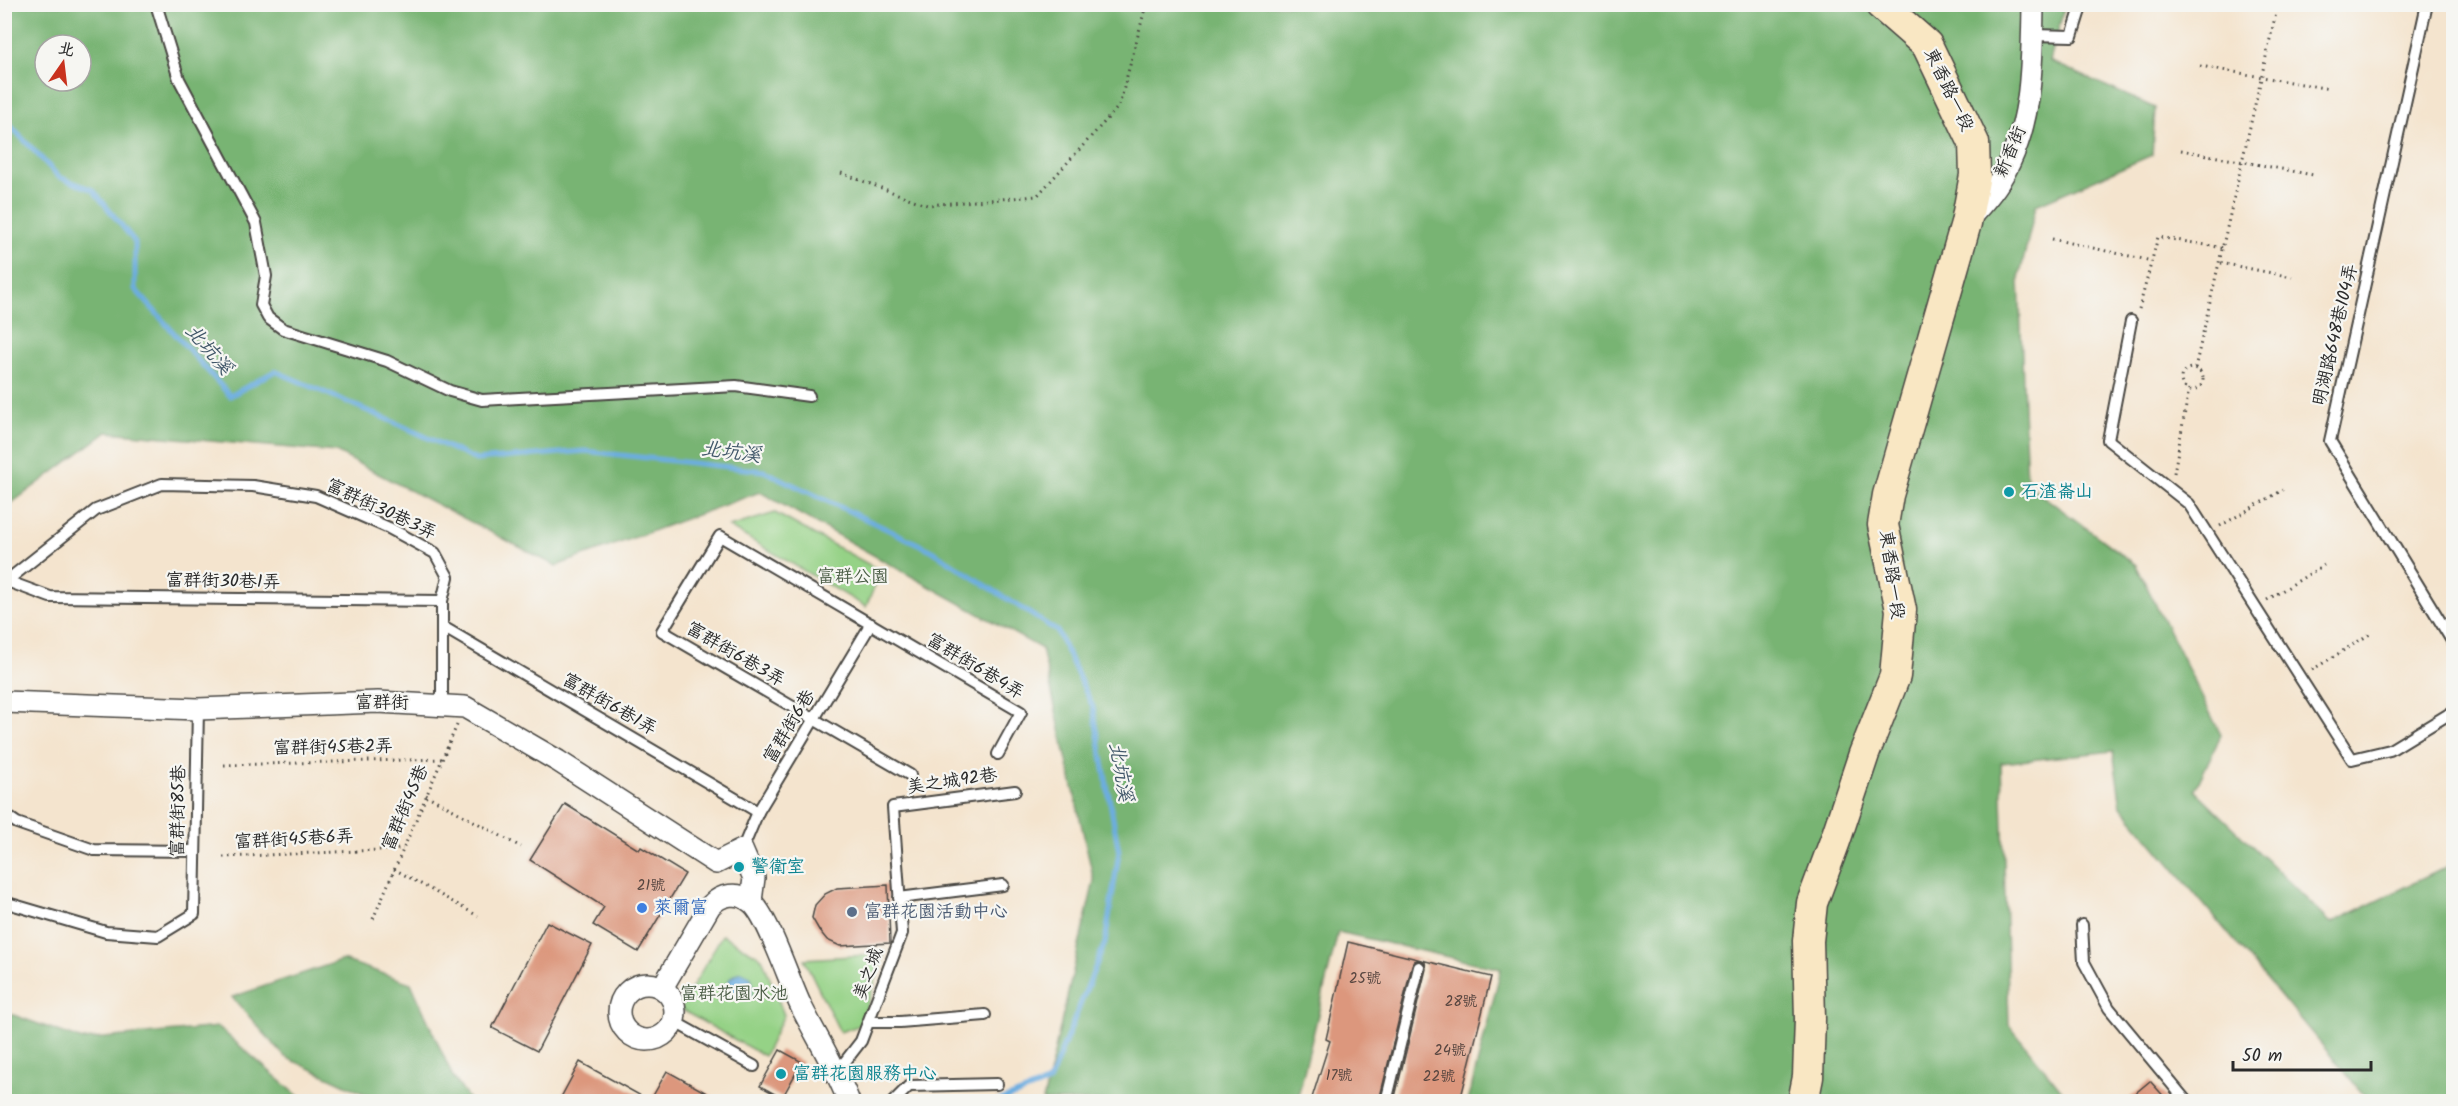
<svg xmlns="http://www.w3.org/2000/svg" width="2458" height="1106" viewBox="0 0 2458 1106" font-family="Kalam,'LXGW WenKai TC',sans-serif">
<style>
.green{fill:#95d286;stroke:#607e58;stroke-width:1.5}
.forest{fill:#78b473;stroke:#52704f;stroke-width:1.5;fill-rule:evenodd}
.water{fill:#6cade0;stroke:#4c6c86;stroke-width:1.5}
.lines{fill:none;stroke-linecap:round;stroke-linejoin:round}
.stream{stroke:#6cade0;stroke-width:5}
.building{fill:#dc977d}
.lane-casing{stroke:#494743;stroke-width:14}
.street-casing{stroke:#494743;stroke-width:24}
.secondary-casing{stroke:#494743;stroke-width:33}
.path{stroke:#494743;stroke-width:3;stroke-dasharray:1.5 4.5;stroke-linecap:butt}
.lane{stroke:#fff;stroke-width:10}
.street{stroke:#fff;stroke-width:21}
.secondary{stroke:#f9e7c3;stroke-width:30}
.culture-dot{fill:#0f9aa8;stroke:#f6f6f2;stroke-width:2}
.shop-dot{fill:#3f7fe0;stroke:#f6f6f2;stroke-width:2}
.service-dot{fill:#5c6f8a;stroke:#f6f6f2;stroke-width:2}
.labels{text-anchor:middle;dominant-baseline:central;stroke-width:4.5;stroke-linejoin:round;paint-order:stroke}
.number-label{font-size:15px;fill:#574640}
.street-label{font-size:18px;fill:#2b2b2b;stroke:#f6f6f2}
.culture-label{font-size:18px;fill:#0d838f;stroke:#f6f6f2;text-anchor:start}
.park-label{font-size:18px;fill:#4b5d46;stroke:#f6f6f2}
.shop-label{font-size:18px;fill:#366cbe;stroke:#f6f6f2;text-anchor:start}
.service-label{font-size:18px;fill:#4e5e75;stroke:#f6f6f2;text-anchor:start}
.water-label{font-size:20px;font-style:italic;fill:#42586a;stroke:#f6f6f2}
</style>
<rect width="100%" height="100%" fill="#f6f6f2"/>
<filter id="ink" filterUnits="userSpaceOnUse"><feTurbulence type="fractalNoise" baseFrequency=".0167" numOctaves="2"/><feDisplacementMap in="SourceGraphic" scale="12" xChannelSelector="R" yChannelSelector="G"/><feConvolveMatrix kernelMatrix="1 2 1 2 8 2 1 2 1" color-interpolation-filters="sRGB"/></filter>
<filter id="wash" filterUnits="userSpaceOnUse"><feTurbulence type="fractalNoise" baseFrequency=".008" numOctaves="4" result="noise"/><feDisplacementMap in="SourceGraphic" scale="24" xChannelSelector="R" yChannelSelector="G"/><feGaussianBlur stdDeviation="1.35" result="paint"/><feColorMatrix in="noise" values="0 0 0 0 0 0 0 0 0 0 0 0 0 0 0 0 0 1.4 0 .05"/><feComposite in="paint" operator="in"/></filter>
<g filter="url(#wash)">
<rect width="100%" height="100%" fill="#f4e4ce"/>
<!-- green -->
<g class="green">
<polygon points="775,513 881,571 866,607 729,527"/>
<polygon points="722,935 762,958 784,1015 764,1056 680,1009"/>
<polygon points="884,954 861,1025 840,1032 804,959"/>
</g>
<!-- forest -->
<g class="forest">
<path d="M5,5H2065L2050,61L2155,108L2152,155L2036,205L2019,279L2027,484L2136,565L2221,735L2195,790L2331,923L2453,864V1101H2369L2121,806L2113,751L2001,763L2009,1025L2070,1101H1468L1501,969L1338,932L1297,1101H1043L1094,881L1042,649L760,492L556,566L336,452L107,432L5,508ZM45,45H81V81H45Z"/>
<polygon points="343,960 411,983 453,1077 470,1101 380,1101 285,1057 232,997"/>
<polygon points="5,1012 83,1040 218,1027 304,1101 5,1101"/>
</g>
<!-- water -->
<path class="water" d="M741,972L750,976L753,984L751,997L746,1000C727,997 719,979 741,972Z"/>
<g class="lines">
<!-- stream -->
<polyline class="stream" points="4,119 59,177 93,190 135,242 135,289 230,396 275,371 398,424 476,460 585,451 764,471 931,550 1057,631 1093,707 1119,852 1105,943 1049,1082 997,1102"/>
</g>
<g id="blocks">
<!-- building -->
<g class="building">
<polygon points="565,804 639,850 641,847 685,874 638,952 593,925 604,907 530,860"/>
<polygon points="888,885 890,943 840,946 827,940 819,930 812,918 815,905 825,894 837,888"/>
<polygon points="547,922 592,945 537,1051 492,1028"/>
<polygon points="1348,942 1491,977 1460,1101 1394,1101 1426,969 1425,962 1420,960 1414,961 1412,965 1379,1101 1311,1101 1330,1041 1326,1039"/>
<polygon points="780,1050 802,1062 782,1098 760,1086"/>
<polygon points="580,1062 650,1101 667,1071 721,1101 559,1101"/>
<polygon points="2150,1081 2168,1101 2126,1101"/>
</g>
</g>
</g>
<g filter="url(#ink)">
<use href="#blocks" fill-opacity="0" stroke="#494743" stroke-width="1.5"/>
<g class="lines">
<!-- lane casing -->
<g class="lane-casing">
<g id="lane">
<polyline points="156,4 179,79 256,223 266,276 261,305 268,318 283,329 387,361 450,391 482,400 736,386 809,396"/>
<polyline points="2427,4 2330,441 2454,644"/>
<polyline points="2032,35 2072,36 2082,4"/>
<polyline points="2131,321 2108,440 2189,504 2352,759 2390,750 2454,711"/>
<polyline points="7,581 50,597 442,601"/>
<polyline points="4,583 96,510 162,484 253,486 316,496 389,528 435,553 448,577 442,601 442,704"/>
<polyline points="443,627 758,812"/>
<polyline points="910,775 662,631 720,536 1021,712 998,754"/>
<polyline points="4,814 17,823 94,850 195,851"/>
<polyline points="742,850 758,812 871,624"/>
<polyline points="899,898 1003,885"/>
<polyline points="4,902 106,932 158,936 194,914 198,709"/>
<polyline points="2082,925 2084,962 2109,1008 2187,1102"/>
<polyline points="673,1021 754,1066"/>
<polyline points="869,1022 900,1022 985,1015"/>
<polyline points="837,1072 861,1041 902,933 893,807 1015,791"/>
<polyline points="893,1102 909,1086 997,1084"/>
<polyline points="1386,1102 1419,967"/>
</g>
</g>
<!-- street casing -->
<g class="street-casing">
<g id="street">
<path d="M1968,220C1979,207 1992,194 2000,180C2033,127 2032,65 2033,4"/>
<polyline points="4,702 198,709 378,702 465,707 558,761 716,863 742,850 754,878 751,901"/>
<circle cx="647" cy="1012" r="28"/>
<path d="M662,988L710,906C721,894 738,891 751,902C768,915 790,984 801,1006C817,1038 836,1068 849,1102"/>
</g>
</g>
<!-- secondary casing -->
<g class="secondary-casing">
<polyline id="secondary" points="1803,1102 1808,1077 1810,1019 1808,941 1812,903 1835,841 1864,754 1895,676 1901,610 1883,525 1888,495 1966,223 1975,175 1974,143 1927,45 1880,4"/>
</g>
<!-- path -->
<g class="path">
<polyline points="2200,66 2330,89"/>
<polyline points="2181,150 2313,175"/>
<polyline points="841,173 927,205 1037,196 1119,106 1145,9 1153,4"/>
<polyline points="2052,239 2152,261"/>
<polyline points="2221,263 2292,277"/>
<polyline points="2139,309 2158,237 2224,248"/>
<circle cx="2192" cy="379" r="11"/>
<polyline points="2195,368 2278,4"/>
<polyline points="2174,473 2189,389"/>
<polyline points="2220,526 2283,490"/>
<polyline points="2267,600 2324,565"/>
<polyline points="2312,670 2370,634"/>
<polyline points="224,765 442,759"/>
<polyline points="426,795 521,847"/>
<polyline points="223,857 403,849"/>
<polyline points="394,869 478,916"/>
<polyline points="373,919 457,725"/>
</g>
<!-- lane -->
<use href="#lane" class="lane"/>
<!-- street -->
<use href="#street" class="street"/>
<!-- secondary -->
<use href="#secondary" class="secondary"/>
</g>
</g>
<!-- markers -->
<g class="culture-dot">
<circle cx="2009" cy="492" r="6"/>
<circle cx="739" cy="867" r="6"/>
<circle cx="781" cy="1074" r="6"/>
</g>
<circle class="shop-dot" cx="642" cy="908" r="6"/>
<circle class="service-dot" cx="852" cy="912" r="6"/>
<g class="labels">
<!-- number labels -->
<g class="number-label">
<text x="651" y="886">21號</text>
<text x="1365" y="979">25號</text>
<text x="1461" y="1002">28號</text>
<text x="1450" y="1051">24號</text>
<text x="1339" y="1076">17號</text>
<text x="1439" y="1077">22號</text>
</g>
<!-- street labels -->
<g class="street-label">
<text transform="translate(1948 90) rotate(64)">東香路一段</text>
<text transform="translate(2011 152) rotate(-67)">新香街</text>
<text transform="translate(2336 335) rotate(-77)">明湖路648巷104弄</text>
<text transform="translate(381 510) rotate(25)">富群街30巷3弄</text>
<text transform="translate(1891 575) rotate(82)">東香路一段</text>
<text transform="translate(223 582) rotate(1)">富群街30巷1弄</text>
<text transform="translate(735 655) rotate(30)">富群街6巷3弄</text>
<text transform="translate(975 667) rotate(31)">富群街6巷4弄</text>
<text x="382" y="703">富群街</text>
<text transform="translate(609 705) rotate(30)">富群街6巷1弄</text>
<text transform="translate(790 727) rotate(-59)">富群街6巷</text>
<text transform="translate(333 748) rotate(-1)">富群街45巷2弄</text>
<text transform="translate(952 782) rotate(-8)">美之城92巷</text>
<text transform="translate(406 808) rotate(-67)">富群街45巷</text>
<text transform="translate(179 811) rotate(-89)">富群街85巷</text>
<text transform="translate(294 840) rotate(-3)">富群街45巷6弄</text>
<text transform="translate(869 974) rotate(-70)">美之城</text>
</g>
<!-- culture labels -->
<g class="culture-label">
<text x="2021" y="492">石渣崙山</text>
<text x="751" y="867">警衛室</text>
<text x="793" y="1074">富群花園服務中心</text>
</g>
<!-- park labels -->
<g class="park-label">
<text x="853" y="577">富群公園</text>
<text x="734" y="994">富群花園水池</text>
</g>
<!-- shop labels -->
<g class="shop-label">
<text x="654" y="908">萊爾富</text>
</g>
<!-- service labels -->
<g class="service-label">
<text x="864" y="912">富群花園活動中心</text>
</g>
<!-- water labels -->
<g class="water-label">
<text transform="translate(208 350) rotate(49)">北坑溪</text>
<text transform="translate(731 453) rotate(7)">北坑溪</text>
<text transform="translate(1120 772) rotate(80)">北坑溪</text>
</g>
</g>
<!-- margin -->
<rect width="2458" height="1106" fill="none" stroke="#f6f6f2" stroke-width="24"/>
<!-- north arrow -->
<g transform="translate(63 63) rotate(14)"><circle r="28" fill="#f6f6f2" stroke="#a5a5a2" stroke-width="1.5"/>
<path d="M0-4.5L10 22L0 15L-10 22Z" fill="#c8321e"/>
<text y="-9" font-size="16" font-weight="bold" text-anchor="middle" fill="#2b2b2b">北</text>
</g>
<!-- scale -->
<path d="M2233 1061v9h138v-9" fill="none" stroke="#2b2b2b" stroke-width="3"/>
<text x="2242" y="1061" font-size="18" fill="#2b2b2b" stroke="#f6f6f2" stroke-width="4.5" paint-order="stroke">50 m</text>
</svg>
